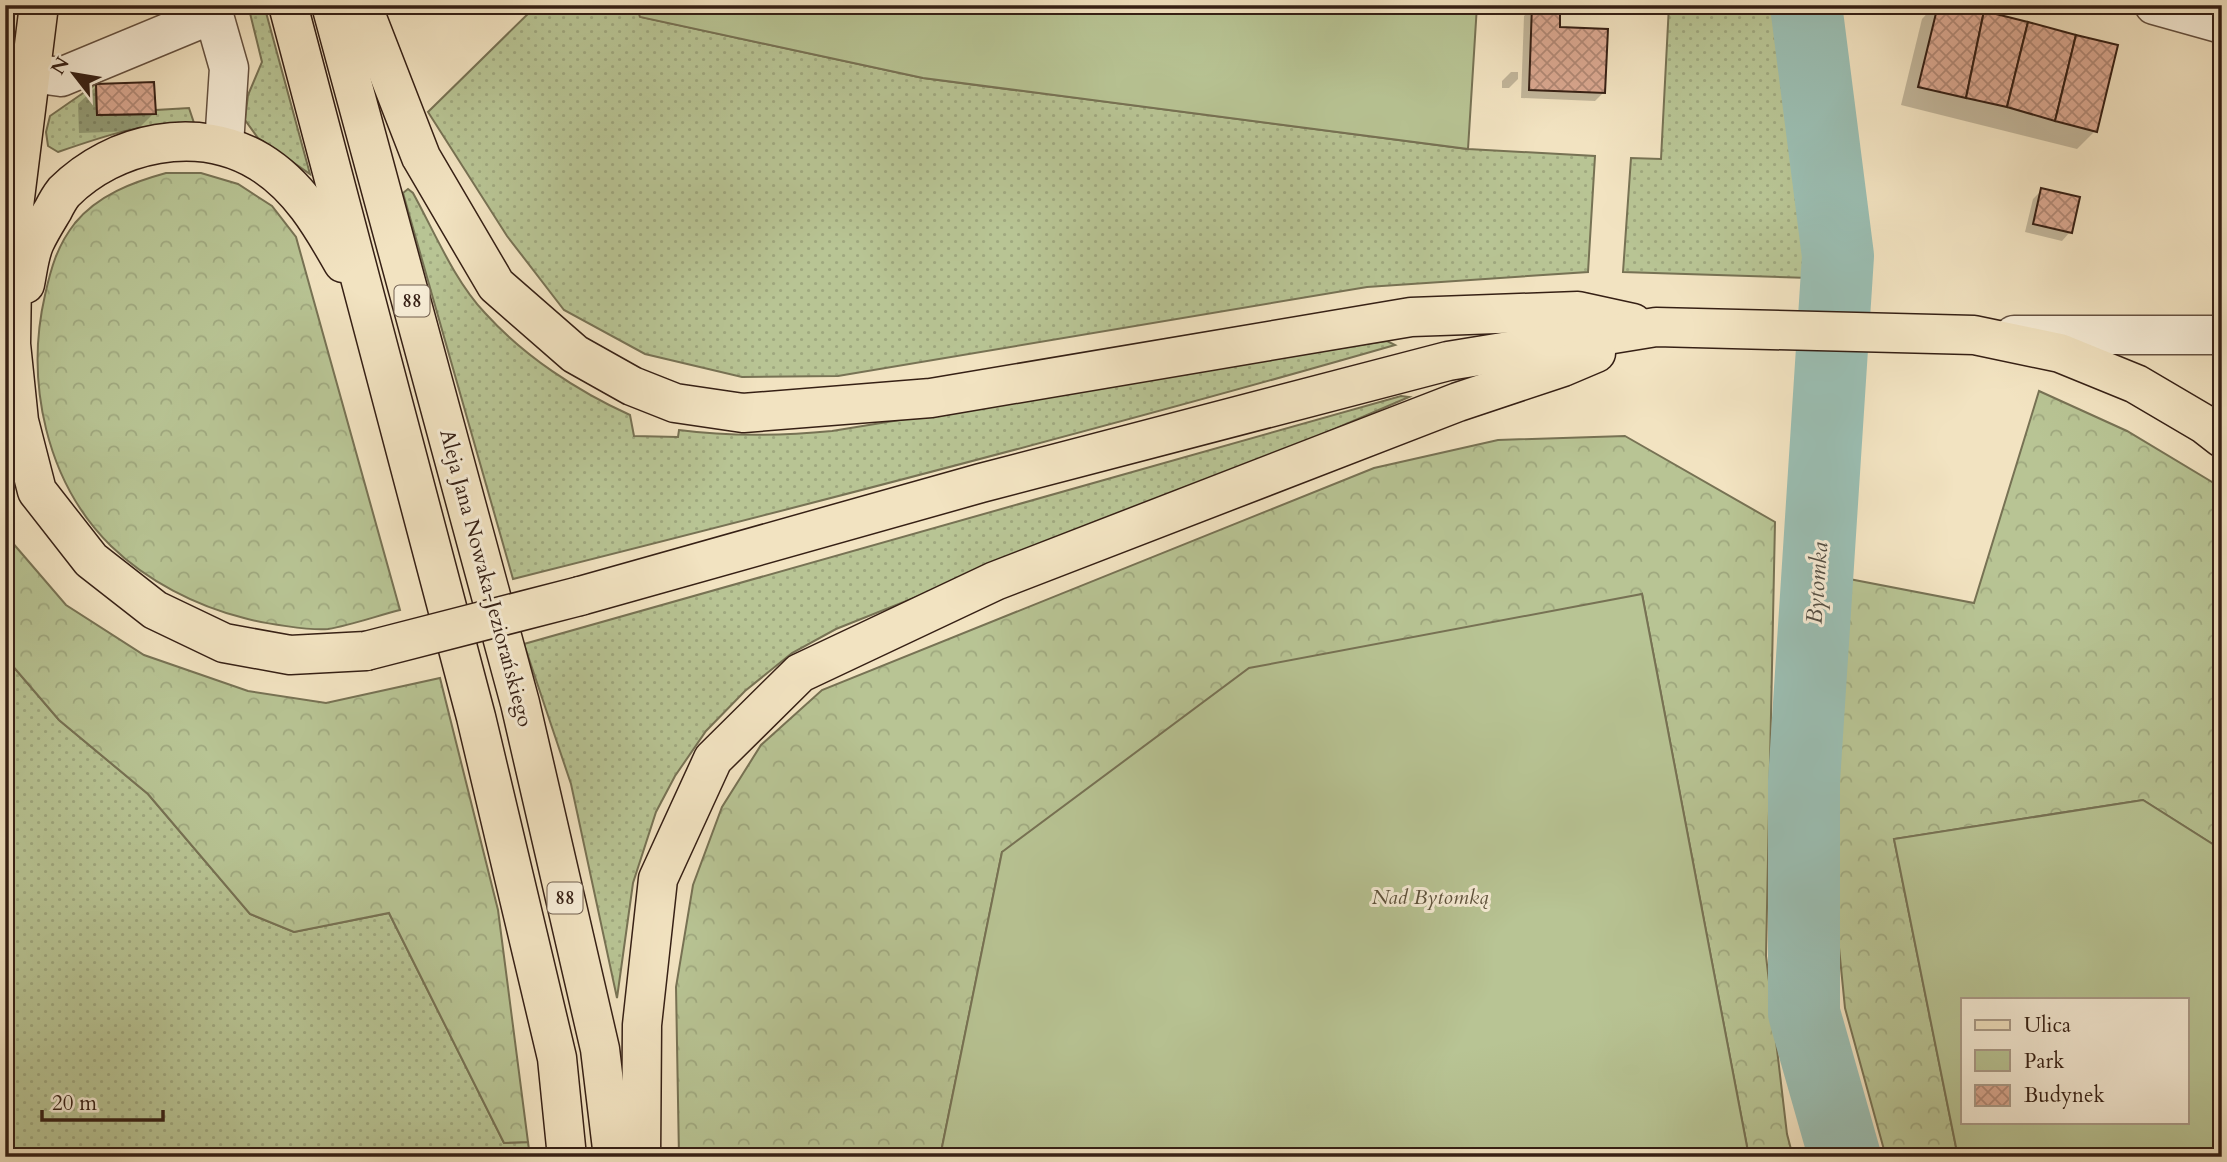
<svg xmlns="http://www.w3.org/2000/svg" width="2227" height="1162" viewBox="0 0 2227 1162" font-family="Cardo,serif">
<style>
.grass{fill:url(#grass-dots);stroke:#777254;stroke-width:2}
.forest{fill:url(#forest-crowns);stroke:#777254;stroke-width:2}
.green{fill:#b8c494;stroke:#777254;stroke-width:2;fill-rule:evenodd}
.shadow{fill:#0003}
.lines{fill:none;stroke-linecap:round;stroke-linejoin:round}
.river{stroke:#9bbeb2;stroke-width:72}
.building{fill:url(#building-cross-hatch);stroke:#362015;stroke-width:2}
.minor-casing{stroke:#655140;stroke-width:41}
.major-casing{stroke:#362015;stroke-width:41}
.minor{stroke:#f7edd7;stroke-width:38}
.major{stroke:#f2e3c1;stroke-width:38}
.major-bridge-casing{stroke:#362015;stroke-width:41;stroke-linecap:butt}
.major-bridge{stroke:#f2e3c1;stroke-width:38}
.labels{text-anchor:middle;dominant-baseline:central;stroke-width:6;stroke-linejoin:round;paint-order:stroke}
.shield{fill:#f7edd7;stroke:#705e4f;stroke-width:2}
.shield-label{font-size:19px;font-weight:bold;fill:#362015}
.street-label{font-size:21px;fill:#362015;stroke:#f7edd7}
.park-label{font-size:21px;font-style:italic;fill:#5d513b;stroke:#f7edd7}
.water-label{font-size:23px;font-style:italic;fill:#544f44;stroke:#f7edd7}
</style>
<defs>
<pattern id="grass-dots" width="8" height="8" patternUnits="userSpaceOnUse" patternTransform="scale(1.75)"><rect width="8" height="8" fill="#b8c494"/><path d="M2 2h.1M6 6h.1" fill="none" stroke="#9fa87f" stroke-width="1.8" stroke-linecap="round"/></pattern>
<pattern id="forest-crowns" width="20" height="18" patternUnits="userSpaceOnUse" patternTransform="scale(1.75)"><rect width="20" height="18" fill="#b8c494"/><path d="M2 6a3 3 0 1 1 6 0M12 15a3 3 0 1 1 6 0" fill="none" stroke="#9fa87f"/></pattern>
<pattern id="building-cross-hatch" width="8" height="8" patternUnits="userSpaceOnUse" patternTransform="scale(1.75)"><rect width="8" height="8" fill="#dba992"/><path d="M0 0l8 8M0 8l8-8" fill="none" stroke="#b28976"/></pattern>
</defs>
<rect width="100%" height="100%" fill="#f2e3c1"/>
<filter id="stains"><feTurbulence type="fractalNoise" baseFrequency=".00286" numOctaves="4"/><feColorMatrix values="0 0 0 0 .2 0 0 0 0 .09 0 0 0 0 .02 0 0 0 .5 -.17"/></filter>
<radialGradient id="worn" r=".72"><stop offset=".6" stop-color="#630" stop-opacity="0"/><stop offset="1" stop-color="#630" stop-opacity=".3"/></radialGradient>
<!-- grass -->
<g class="grass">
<polygon points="248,5 264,5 310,174 258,138 245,120 248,95 262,62"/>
<polygon points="537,5 636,5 641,17 923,78 1468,149 1595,156 1588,272 1367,287 838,376 742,377 645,354 564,310 507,236 428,112"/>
<polygon points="1669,5 1793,5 1806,173 1809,278 1623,272 1631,158 1661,159"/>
<path d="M96,84L97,115L155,114L156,110L189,108L194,123C142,123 107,135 58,152L48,146L46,132L50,116Z"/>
<path d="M408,189L413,193C435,233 454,280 485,313C524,356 577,391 630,415L634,436L678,437L679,430C732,437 779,436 832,431L1366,344L1387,341L1395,345C1103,429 808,505 513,579L403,193Z"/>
<polygon points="1401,396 1409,397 1288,449 836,629 792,653 745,691 706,731 675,776 656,812 633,883 617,998 571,784 524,644"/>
<polygon points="5,657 59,720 148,794 250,914 294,932 389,913 504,1143 528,1142 530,1157 5,1157"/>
</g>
<!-- forest -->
<g class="forest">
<path d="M166,173H201L238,184L272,206L296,237L400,610C376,616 352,625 328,629C311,631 262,623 244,618C196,606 147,581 111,546C46,482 25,382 45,295C51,268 57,246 75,223C98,195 133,182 166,173Z"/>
<polygon points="2039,391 2127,431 2222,488 2222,850 2143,800 1894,839 1958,1157 1886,1157 1845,1008 1832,877 1844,578 1974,603"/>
<polygon points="1625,436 1775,522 1766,956 1787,1134 1793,1157 1749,1157 1642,594 1002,852 940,1157 679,1157 676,987 693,885 722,807 761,745 822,690 1374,468 1498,440"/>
<polygon points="5,534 66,605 144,655 248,691 326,703 440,678 498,910 528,1142 504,1143 389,913 294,932 250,914 148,794 59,720 5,657"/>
</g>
<!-- green -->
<g class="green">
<polygon points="636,5 1477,5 1468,149 923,78 640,17"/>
<polygon points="1642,594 1749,1157 940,1157 1002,852 1249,668"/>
<path d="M2143,800L2222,850V1157H1958L1894,839ZM1963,999H2187V1122H1963Z"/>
</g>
<!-- shadow -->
<g class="shadow">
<polygon points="1935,5 1958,5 2095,131 2077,149 1901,105 1922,19"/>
<polygon points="1533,7 1604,92 1595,101 1521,98 1524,16"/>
<polygon points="1511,72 1518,72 1518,79 1509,88 1502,88 1502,81"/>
<polygon points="97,86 154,113 136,131 79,133 78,104"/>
<polygon points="2042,190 2070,232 2062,241 2025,232 2033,199"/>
<polygon points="2222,204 2222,252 2217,252 2217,209"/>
</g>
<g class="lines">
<!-- river -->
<polyline class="river" points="1806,5 1838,256 1804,781 1804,1013 1845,1157"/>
</g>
<!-- building -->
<g class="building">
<polygon points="1532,5 1560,6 1560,27 1608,29 1605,93 1529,90"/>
<polygon points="1938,5 1965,5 1984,11 1966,98 1918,87"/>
<polygon points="1984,11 2028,22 2007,107 1966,98"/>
<polygon points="2028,22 2076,35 2055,121 2007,107"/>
<polygon points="2076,35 2118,45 2097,132 2055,121"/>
<polygon points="154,82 156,114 97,115 96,84"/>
<polygon points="2041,188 2080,197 2072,233 2033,224"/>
</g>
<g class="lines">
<!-- minor casing -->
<g class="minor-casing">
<g id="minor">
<polyline points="211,5 229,68 224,145"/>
<polyline points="2154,5 2222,24"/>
<polyline points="31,73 61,77 213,14"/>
<polyline points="2014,335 2222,335"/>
</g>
</g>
<!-- major casing -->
<g class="major-casing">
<g id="major">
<polyline points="39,5 13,214 11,344 19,421 37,491 91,560 155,610 224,643 290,655 366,651"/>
<polyline points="288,5 476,717 557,1058 567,1157"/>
<polyline points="331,5 520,703 600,1049 613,1157"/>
<polyline points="362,5 421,157 496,285 575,354 632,386 675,403 743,413 931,398 1411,317 1578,311 1633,323"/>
<path d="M25,284C28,270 29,255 35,242C40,231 47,220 53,210C56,204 60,197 64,192C114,142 198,124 260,162C299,186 321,224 343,263"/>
<polyline points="580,596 981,483 1448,361 1656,327 1974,335 2060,353 2136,384 2204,424 2222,438"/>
<polyline points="641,1157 642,1025 658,879 713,759 800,673 995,581 1458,402 1563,367 1596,353"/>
</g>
</g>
<!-- minor -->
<use href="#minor" class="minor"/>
<!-- major -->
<use href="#major" class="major"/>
<!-- major-bridge casing -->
<g class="major-bridge-casing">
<polyline id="major-bridge" points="366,651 580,596"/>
</g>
<!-- major-bridge -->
<use href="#major-bridge" class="major-bridge"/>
</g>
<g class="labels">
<!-- shield labels -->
<g class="shield">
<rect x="394.5" y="285.5" width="35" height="31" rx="5"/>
<rect x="547.5" y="882.5" width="35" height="31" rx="5"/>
</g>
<g class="shield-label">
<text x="412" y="301">88</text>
<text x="565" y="898">88</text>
</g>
<!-- street labels -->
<g class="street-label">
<text transform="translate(486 578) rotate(75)">Aleja Jana Nowaka-Jeziorańskiego</text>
</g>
<!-- park labels -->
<g class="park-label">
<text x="1430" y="897">Nad Bytomką</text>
</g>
<!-- water labels -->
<g class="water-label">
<text transform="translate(1817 583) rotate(-86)">Bytomka</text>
</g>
</g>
<!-- margin -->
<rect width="2227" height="1162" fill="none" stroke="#f2e3c1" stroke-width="28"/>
<rect x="7" y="7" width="2213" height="1148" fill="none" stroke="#362015" stroke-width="3.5"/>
<rect x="14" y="14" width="2199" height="1134" fill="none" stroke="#362015" stroke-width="2"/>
<!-- legend -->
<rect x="1961" y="998" width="228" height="126" fill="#f7edd7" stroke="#aa9b89" stroke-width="2"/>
<rect x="1975" y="1020" width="35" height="10" fill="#f2e3c1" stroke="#aa9b89" stroke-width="2"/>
<text x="2024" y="1032" font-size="21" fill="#362015">Ulica</text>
<rect x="1975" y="1050" width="35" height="21" fill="#b8c494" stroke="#aa9b89" stroke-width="2"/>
<text x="2024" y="1068" font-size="21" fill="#362015">Park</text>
<rect x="1975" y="1085" width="35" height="21" fill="url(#building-cross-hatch)" stroke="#aa9b89" stroke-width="2"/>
<text x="2024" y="1102" font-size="21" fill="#362015">Budynek</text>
<!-- north arrow -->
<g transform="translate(74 74) rotate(301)" stroke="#f7edd7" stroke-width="5" paint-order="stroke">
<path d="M0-5L12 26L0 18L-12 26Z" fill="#362015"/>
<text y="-10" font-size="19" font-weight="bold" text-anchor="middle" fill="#362015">N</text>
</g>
<!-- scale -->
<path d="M42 1110v10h121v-10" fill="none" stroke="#362015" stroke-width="3.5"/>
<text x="52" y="1110" font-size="21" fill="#362015" stroke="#f7edd7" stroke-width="5" paint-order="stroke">20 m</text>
<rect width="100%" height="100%" filter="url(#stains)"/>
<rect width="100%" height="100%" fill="url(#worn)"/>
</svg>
